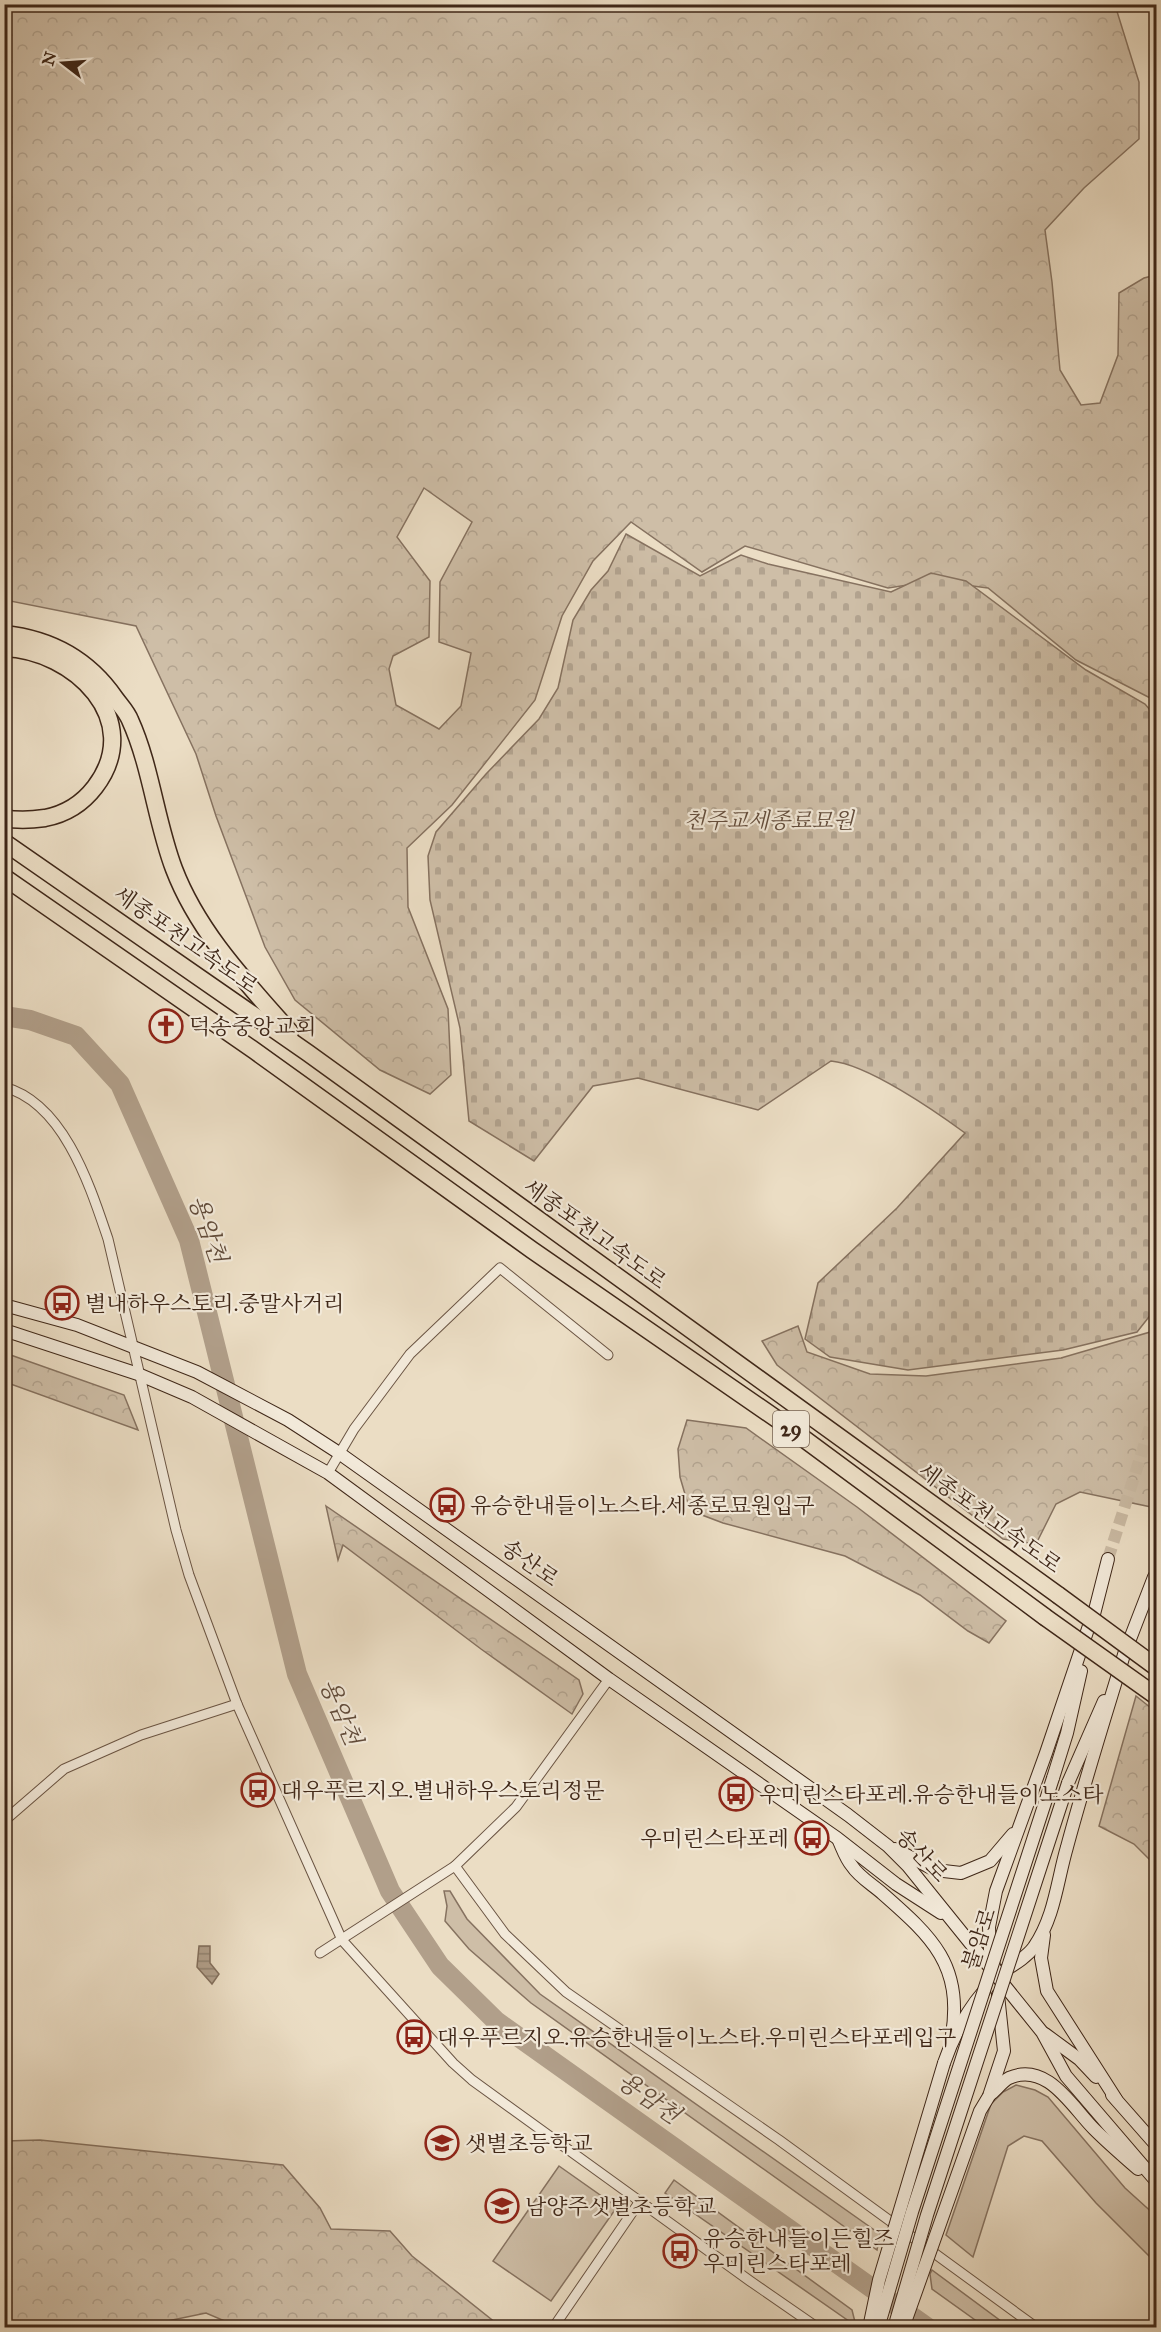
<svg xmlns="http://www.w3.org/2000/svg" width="1161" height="2332" viewBox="0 0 1161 2332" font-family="'IM FELL Great Primer','Noto Serif KR',serif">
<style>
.grass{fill:#cebea7;stroke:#867260;stroke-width:1.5}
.forest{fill:url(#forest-crowns);stroke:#867260;stroke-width:1.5;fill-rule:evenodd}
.cemetery{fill:url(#cemetery-stones);stroke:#867260;stroke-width:1.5}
.water{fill:url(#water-rules);stroke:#836f5c;stroke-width:1.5}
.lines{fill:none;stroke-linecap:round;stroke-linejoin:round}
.river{stroke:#b19f8a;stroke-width:20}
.secondary-tunnel{stroke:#c9b9a2;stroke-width:12;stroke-dasharray:12 6;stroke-linecap:butt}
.street-casing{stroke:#6a5443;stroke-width:11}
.secondary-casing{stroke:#3f2718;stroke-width:14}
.highway-casing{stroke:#3f2718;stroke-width:19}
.street{stroke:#f2e9d9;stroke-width:9}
.secondary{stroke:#f2e9d9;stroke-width:12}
.highway{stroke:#ebddc4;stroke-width:16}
.secondary-bridge-casing{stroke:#3f2718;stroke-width:14;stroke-linecap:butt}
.highway-bridge-casing{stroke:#3f2718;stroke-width:19;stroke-linecap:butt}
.secondary-bridge{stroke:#f2e9d9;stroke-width:12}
.highway-bridge{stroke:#ebddc4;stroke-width:16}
.labels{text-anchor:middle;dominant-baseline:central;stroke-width:4.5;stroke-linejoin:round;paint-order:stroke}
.shield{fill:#f2e9d9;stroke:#756152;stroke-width:1.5}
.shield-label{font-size:21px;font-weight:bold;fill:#3f2718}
.park-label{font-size:22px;font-style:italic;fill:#634d3c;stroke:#f2e9d9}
.street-label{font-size:22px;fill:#3f2718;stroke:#f2e9d9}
.poi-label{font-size:22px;fill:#3f2718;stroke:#f2e9d9;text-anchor:start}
.water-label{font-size:24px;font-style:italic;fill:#614b3a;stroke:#f2e9d9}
</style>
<defs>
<pattern id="forest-crowns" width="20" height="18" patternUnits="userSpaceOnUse" patternTransform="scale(1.5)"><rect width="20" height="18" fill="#cebea7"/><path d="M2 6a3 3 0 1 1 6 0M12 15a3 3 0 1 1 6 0" fill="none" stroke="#b2a38f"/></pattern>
<pattern id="cemetery-stones" width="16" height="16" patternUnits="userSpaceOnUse" patternTransform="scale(1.5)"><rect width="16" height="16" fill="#cebea7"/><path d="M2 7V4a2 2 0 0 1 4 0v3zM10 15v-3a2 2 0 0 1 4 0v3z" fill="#b2a38f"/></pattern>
<pattern id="water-rules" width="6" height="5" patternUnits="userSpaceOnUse" patternTransform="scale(1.5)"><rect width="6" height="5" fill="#b19f8a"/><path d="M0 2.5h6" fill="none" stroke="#918270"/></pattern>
</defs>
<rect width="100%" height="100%" fill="#ebddc4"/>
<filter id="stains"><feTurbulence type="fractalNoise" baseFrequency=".00333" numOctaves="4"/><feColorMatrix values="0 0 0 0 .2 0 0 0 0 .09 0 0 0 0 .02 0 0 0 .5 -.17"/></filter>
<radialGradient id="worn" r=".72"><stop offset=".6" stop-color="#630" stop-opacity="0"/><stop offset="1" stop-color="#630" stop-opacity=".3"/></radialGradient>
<!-- grass -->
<g class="grass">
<polygon points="444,1891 450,1891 467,1919 540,1994 880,2234 877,2250 531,2003 469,1949 445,1921 447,1906"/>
<polygon points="1016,2085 1035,2090 1048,2097 1125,2188 1156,2216 1156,2263 1096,2203 1042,2141 1024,2136 1008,2146 973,2257 946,2235 991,2104 1003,2092"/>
<polygon points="559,2166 617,2207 551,2301 493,2261"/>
<polygon points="674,2180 852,2310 856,2326 665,2193"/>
<polygon points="932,2270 1009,2327 985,2327 932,2289 930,2274"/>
</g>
<!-- forest -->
<g class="forest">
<path d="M4,5H1115L1139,82V139L1084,188L1045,230L1052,282L1060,370L1081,405L1100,403L1118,355L1119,293L1144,278L1156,275V701L1076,660L988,588L934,581L888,588L745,546L702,572L631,522L593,561L562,616L535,700L452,805L407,848L408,907L448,1009L451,1075L430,1094L380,1070L295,1000L265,947L216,816L196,754L136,626L5,600ZM424,488L472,522L440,582L439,642L471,653L461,706L439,729L396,705L389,669L393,656L429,637L430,581L397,537Z"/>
<polygon points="1156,1322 1156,1508 1080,1492 1056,1504 1036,1544 1003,1539 777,1365 762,1341 798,1326 807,1352 870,1374 926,1376 1061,1358 1150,1332"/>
<polygon points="5,1353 124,1395 138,1430 5,1382"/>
<polygon points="687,1420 746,1428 857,1507 1006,1621 989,1643 968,1631 920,1595 845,1556 723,1523 702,1515 687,1501 680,1477 678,1449"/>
<polygon points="326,1506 579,1680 583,1694 572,1714 481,1649 343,1545 338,1560"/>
<polygon points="1136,1696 1156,1712 1156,1866 1134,1844 1099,1826"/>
<polygon points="40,2140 283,2165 320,2208 331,2229 390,2231 412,2256 501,2327 241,2328 206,2313 153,2324 103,2320 95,2327 5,2327 5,2141"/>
</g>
<!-- cemetery -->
<path class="cemetery" d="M626,534L700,576L741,555L768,564L891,592L931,573L966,581L1086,670L1145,704L1156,717V1308L1137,1332L1063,1350L908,1370L830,1357L805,1339L818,1283L897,1208L965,1133C935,1111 867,1064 831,1061L758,1110L638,1078L593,1086L534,1161L469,1121L460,1028L430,900L428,856L436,832L486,774L539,719L558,688L573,620L591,590L608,571Z"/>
<!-- water -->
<polygon class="water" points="199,1946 210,1946 210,1963 219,1974 212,1984 197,1967"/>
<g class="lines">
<!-- river -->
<polyline class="river" points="4,1016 30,1020 76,1036 120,1084 189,1240 297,1674 390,1891 440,1966 496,2021 928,2328"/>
<!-- secondary-tunnel -->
<polyline class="secondary-tunnel" points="1108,1559 1156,1408"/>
<!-- street casing -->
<g class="street-casing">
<g id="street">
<path d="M4,1087C64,1103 90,1186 108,1239L176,1530L189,1575L237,1704L342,1940L453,2063L472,2080L750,2281L818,2328"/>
<polyline points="328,1473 354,1429 410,1354 500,1268 608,1355"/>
<polyline points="609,1679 516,1807 455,1866 505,1934 566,1992 779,2140 1037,2328"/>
<polyline points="4,1821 64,1769 141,1735 237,1704"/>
<polyline points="320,1953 455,1866"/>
<polyline points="553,2328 640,2201"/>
</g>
</g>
<!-- secondary casing -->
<g class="secondary-casing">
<g id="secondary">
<polyline points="4,1305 77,1325 197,1372 288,1420 339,1453 848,1815 888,1846 908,1866 1042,2032 1066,2076 1156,2181"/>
<polyline points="4,1330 138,1374 192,1397 328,1473 609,1679 837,1838 896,1884 941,1913"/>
<polyline points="1092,1622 1108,1559"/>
<polyline points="1125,1652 1154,1577"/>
<polyline points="1053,1778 1067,1733 1081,1671"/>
<polyline points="1068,1783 1104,1701"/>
<path d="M839,1841C843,1850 846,1859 852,1866C859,1877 873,1885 883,1894C932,1937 963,1965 952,2035"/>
<polyline points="895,1849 935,1870 961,1873 990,1861 1013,1834"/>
<polyline points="1044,1935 1041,1958 1047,1991 1116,2099"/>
<polyline points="994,1966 990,1950 989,1927 996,1891 1046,1753 1093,1614"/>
<path d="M1002,1972C1013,1965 1026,1958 1034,1947C1055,1916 1057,1881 1067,1847C1085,1780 1106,1714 1126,1648"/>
<polyline points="1045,2034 1079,2059 1096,2077"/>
<path d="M944,2063C953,2037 966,2012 984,1991"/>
<path d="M992,2093C997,2089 1003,2081 1009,2078C1047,2061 1072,2107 1094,2129C1108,2143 1123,2156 1138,2169"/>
<polyline points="1112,2095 1156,2145"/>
<polyline points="989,2096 1004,2051 998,1995"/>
</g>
</g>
<!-- highway casing -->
<g class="highway-casing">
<g id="highway">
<path d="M4,634C51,639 88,659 115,698C120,705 127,712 130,720C151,766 156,822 174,869C198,932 246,982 290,1032"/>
<path d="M4,648C74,650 146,720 95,787C82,804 66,814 45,818C31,820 19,821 4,818"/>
<polyline points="4,842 308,1053 1058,1595"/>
<polyline points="4,877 255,1051 532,1250 784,1424 1045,1617"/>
</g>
</g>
<!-- street -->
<use href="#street" class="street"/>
<!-- secondary -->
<use href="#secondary" class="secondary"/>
<!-- highway -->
<use href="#highway" class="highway"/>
<!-- secondary-bridge casing -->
<g class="secondary-bridge-casing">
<g id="secondary-bridge">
<polyline points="869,2328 879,2280 944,2063"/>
<polyline points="878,2328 912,2212 1053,1778"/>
<polyline points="894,2328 927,2215 1068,1783"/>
<polyline points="903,2328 980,2111 989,2096"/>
</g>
</g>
<!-- highway-bridge casing -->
<g class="highway-bridge-casing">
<g id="highway-bridge">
<polyline points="1058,1595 1156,1667"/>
<polyline points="1045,1617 1156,1696"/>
</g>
</g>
<!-- secondary-bridge -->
<use href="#secondary-bridge" class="secondary-bridge"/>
<!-- highway-bridge -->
<use href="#highway-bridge" class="highway-bridge"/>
</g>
<!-- icons -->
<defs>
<g id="church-ring" transform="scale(1.725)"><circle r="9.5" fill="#f2e9d9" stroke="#8f2418" stroke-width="1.5"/><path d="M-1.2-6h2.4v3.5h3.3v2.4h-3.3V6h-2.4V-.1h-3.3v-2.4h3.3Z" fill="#8f2418"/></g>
<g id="bus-ring" transform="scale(1.725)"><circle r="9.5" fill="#f2e9d9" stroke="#8f2418" stroke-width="1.5"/><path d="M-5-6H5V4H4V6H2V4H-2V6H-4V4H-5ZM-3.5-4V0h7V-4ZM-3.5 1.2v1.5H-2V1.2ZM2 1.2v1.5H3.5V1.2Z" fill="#8f2418"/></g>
<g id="school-ring" transform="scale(1.725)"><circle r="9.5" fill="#f2e9d9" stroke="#8f2418" stroke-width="1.5"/><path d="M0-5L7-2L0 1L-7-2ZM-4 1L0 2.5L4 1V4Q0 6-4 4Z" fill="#8f2418"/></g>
</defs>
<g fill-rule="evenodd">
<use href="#church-ring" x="166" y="1026"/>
<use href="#bus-ring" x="62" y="1303"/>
<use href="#bus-ring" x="447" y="1505"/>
<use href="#bus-ring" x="258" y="1790"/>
<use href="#bus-ring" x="736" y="1794"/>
<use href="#bus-ring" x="812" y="1838"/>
<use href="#bus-ring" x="414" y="2037"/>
<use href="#school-ring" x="442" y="2143"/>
<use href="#school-ring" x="502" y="2206"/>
<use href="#bus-ring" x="680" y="2251"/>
</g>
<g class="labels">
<!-- shield labels -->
<rect class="shield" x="773" y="1411" width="36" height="36" rx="4.5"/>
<g class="shield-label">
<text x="791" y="1429">29</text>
</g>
<!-- park labels -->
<g class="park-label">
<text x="769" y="820">천주교세종료묘원</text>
</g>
<!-- street labels -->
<g class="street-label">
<text transform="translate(186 940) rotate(35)">세종포천고속도로</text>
<text transform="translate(595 1234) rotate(36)">세종포천고속도로</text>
<text transform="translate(990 1518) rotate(36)">세종포천고속도로</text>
<text transform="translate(530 1563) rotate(35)">송산로</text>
<text transform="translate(922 1855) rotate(47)">송산로</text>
<text transform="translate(979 1939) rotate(-72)">불암로</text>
</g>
<!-- poi labels -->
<g class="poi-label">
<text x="189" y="1026">덕송중앙교회</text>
<text x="85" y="1303">별내하우스토리.중말사거리</text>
<text x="470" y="1505">유승한내들이노스타.세종로묘원입구</text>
<text x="281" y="1790">대우푸르지오.별내하우스토리정문</text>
<text x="759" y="1794">우미린스타포레.유승한내들이노스타</text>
<text x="789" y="1838" text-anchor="end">우미린스타포레</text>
<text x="437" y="2037">대우푸르지오.유승한내들이노스타.우미린스타포레입구</text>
<text x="465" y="2143">샛별초등학교</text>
<text x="525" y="2206">남양주샛별초등학교</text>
<text x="703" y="2238">유승한내들이든힐즈<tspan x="703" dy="25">우미린스타포레</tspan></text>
</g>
<!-- water labels -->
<g class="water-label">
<text transform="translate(208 1229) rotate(71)">용암천</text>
<text transform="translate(341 1712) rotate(67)">용암천</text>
<text transform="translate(649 2098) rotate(35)">용암천</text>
</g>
</g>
<!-- margin -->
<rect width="1161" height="2332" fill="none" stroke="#ebddc4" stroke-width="24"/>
<rect x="6" y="6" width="1149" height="2320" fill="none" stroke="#3f2718" stroke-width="3"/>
<rect x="12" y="12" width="1137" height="2308" fill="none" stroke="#3f2718" stroke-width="1.5"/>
<!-- north arrow -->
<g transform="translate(63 63) rotate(287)" stroke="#f2e9d9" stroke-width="4.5" paint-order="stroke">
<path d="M0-4.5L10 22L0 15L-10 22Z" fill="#3f2718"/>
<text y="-9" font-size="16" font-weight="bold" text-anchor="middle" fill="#3f2718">N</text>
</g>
<rect width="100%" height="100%" filter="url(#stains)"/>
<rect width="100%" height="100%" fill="url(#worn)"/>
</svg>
